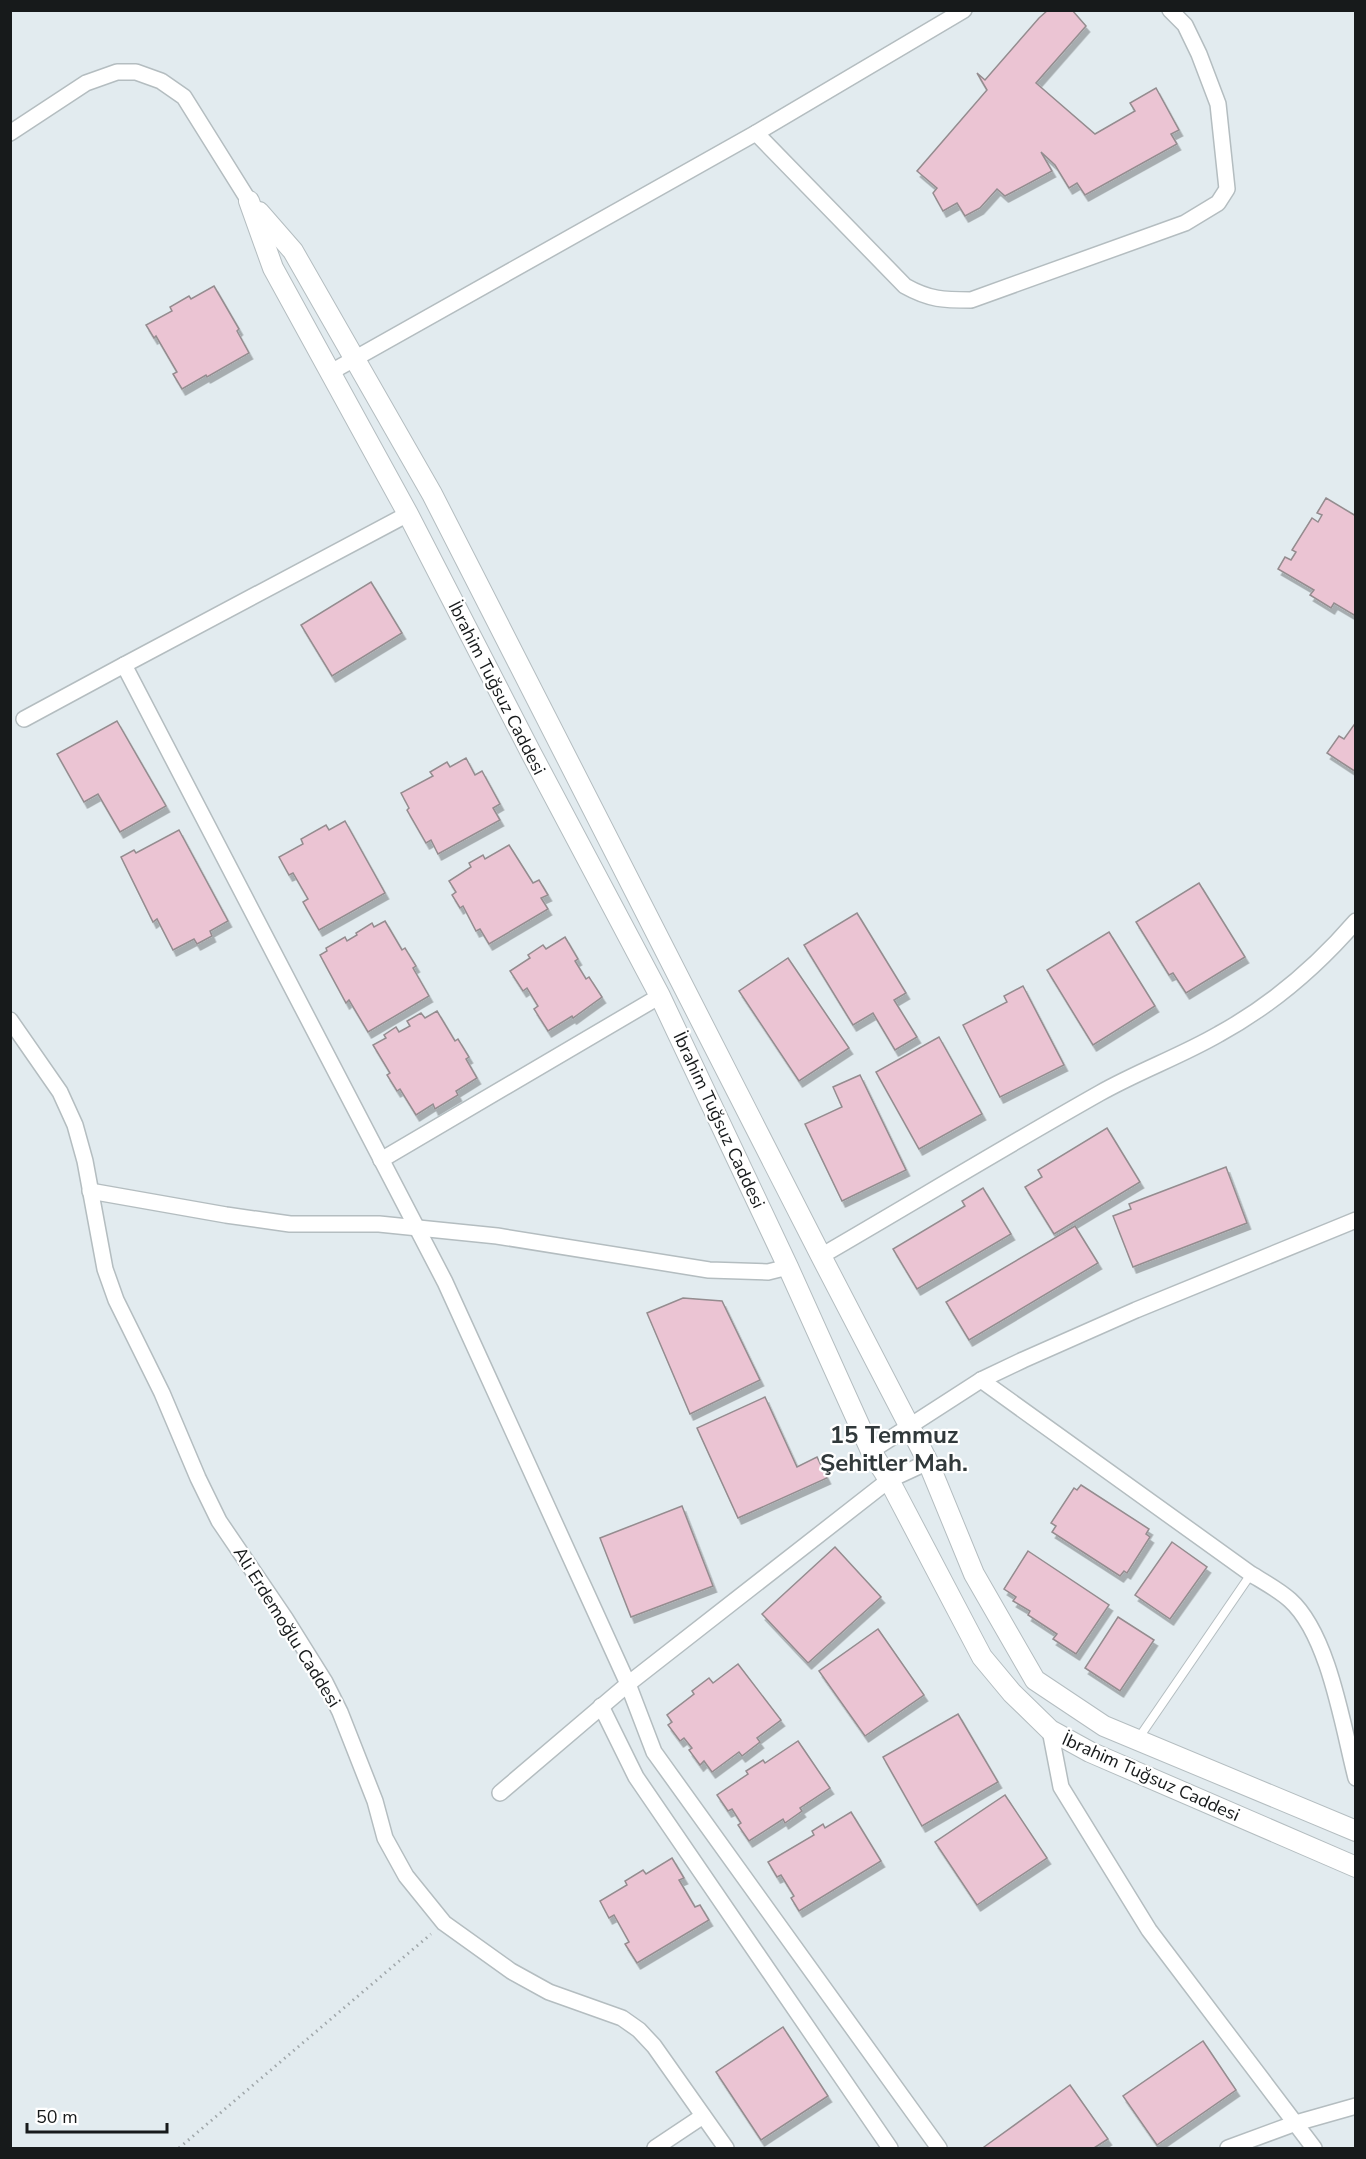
<svg xmlns="http://www.w3.org/2000/svg" width="1366" height="2159" viewBox="0 0 1366 2159" font-family="'Nunito Sans',sans-serif">
<style>
.building{fill:#ebc4d3;stroke:#948c8f;stroke-width:1.5;filter:url(#shadow)}
.lines{fill:none;stroke-linecap:round;stroke-linejoin:round}
.service-casing{stroke:#b4bdc0;stroke-width:10}
.minor-casing{stroke:#b4bdc0;stroke-width:18}
.tertiary-casing{stroke:#b4bdc0;stroke-width:22}
.path{stroke:#a0a7aa;stroke-width:3;stroke-dasharray:1.5 4.5;stroke-linecap:butt}
.service{stroke:#fff;stroke-width:8}
.minor{stroke:#fff;stroke-width:15}
.tertiary{stroke:#fff;stroke-width:20}
.labels{text-anchor:middle;dominant-baseline:central;stroke-width:4.5;stroke-linejoin:round;paint-order:stroke}
.street-label{font-size:18px;fill:#171a1b;stroke:#fff}
.district-label{font-size:24px;font-weight:bold;fill:#31393b;stroke:#fff}
</style>
<defs>
<filter id="shadow"><feDropShadow dx="3.5" dy="6" stdDeviation="0" flood-color="#0004"/></filter>
</defs>
<rect width="100%" height="100%" fill="#e2ebef"/>
<!-- building -->
<g class="building">
<polygon points="1048,10 1072,10 1086,26 1036,83 1095,134 1135,111 1130,103 1156,88 1179,130 1171,134 1177,144 1085,195 1077,183 1069,188 1055,165 1041,152 1052,171 1005,196 997,189 980,208 965,216 957,203 943,211 933,193 937,188 917,171 987,90 977,73 985,80 1039,18"/>
<polygon points="214,286 239,329 237,331 249,353 207,377 206,375 182,389 173,374 177,372 156,336 154,338 146,325 172,311 170,307 189,296 191,299"/>
<polygon points="1326,498 1356,516 1356,612 1354,615 1334,603 1331,608 1310,595 1314,590 1278,569 1285,557 1291,560 1296,552 1292,550 1312,518 1318,522 1322,515 1317,513"/>
<polygon points="371,582 402,633 332,676 301,625"/>
<polygon points="117,721 166,806 120,832 98,794 84,802 57,754"/>
<polygon points="1356,722 1356,772 1327,753 1339,736 1344,739"/>
<polygon points="466,758 475,775 482,771 500,804 493,808 500,820 438,854 431,840 426,843 407,810 409,808 401,793 433,776 430,772 447,762 450,767"/>
<polygon points="345,821 385,893 319,930 303,902 308,899 293,873 289,875 279,857 303,844 301,839 326,825 329,830"/>
<polygon points="179,830 228,921 210,931 212,936 197,944 194,939 173,950 157,919 153,922 121,857 134,850 136,853"/>
<polygon points="509,845 533,883 539,880 548,895 541,898 548,909 489,944 480,929 476,931 463,906 460,908 452,895 456,892 449,881 471,867 469,863 483,855 485,859"/>
<polygon points="1199,883 1245,957 1186,993 1173,973 1169,975 1136,922"/>
<polygon points="857,913 906,993 894,1000 917,1037 895,1050 873,1013 853,1025 804,945"/>
<polygon points="385,921 402,950 405,948 416,966 413,968 429,996 368,1032 349,1000 346,1003 320,955 327,951 326,948 345,937 347,941 357,935 356,933 372,923 374,927"/>
<polygon points="1109,932 1155,1006 1093,1045 1047,970"/>
<polygon points="565,937 578,959 575,961 586,979 589,977 602,997 573,1018 572,1016 548,1031 534,1009 538,1006 527,988 523,991 510,971 530,958 528,955 543,945 546,949"/>
<polygon points="788,958 849,1048 799,1081 739,991"/>
<polygon points="1023,986 1064,1065 1000,1097 963,1025 1007,1002 1004,996"/>
<polygon points="437,1011 455,1041 458,1039 469,1057 466,1059 477,1078 456,1091 458,1095 435,1109 433,1104 416,1115 400,1089 397,1091 387,1075 390,1073 373,1045 386,1038 384,1035 396,1027 399,1032 410,1026 407,1021 421,1013 425,1018"/>
<polygon points="939,1037 982,1114 919,1149 876,1072"/>
<polygon points="860,1075 906,1170 842,1201 805,1124 842,1107 833,1087"/>
<polygon points="1107,1128 1140,1182 1054,1234 1025,1187 1042,1177 1038,1170"/>
<polygon points="1226,1167 1247,1223 1133,1267 1113,1216 1131,1209 1129,1204"/>
<polygon points="983,1188 1011,1234 917,1289 893,1249 965,1206 962,1201"/>
<polygon points="1075,1226 1098,1263 969,1340 946,1302"/>
<polygon points="683,1298 722,1301 760,1380 690,1414 647,1313"/>
<polygon points="765,1397 797,1467 817,1457 827,1478 738,1518 697,1428"/>
<polygon points="1081,1485 1149,1529 1146,1534 1150,1537 1127,1573 1124,1571 1120,1576 1052,1532 1056,1526 1051,1523 1074,1488 1077,1490"/>
<polygon points="682,1506 713,1586 631,1617 600,1538"/>
<polygon points="1172,1542 1207,1567 1170,1619 1135,1595"/>
<polygon points="835,1547 881,1597 808,1663 762,1614"/>
<polygon points="1028,1551 1109,1605 1076,1654 1053,1639 1057,1634 1028,1615 1030,1611 1013,1601 1016,1597 1004,1589"/>
<polygon points="1118,1617 1154,1640 1120,1691 1085,1668"/>
<polygon points="878,1629 924,1695 865,1736 819,1671"/>
<polygon points="738,1664 781,1720 757,1738 760,1742 742,1756 739,1752 712,1772 704,1761 700,1765 689,1750 692,1748 684,1738 680,1741 668,1725 672,1722 667,1715 694,1694 692,1691 709,1678 713,1683"/>
<polygon points="958,1714 998,1782 922,1826 883,1757"/>
<polygon points="798,1741 830,1788 800,1808 802,1811 785,1823 783,1819 749,1841 738,1825 741,1823 732,1809 728,1811 717,1795 748,1774 746,1771 763,1760 765,1763"/>
<polygon points="1005,1795 1047,1858 977,1905 935,1842"/>
<polygon points="851,1812 881,1861 799,1911 791,1898 794,1896 781,1875 777,1877 768,1862 814,1835 812,1831 823,1824 825,1828"/>
<polygon points="672,1858 684,1878 679,1880 695,1907 700,1905 709,1920 637,1963 625,1944 629,1942 614,1915 609,1918 600,1901 627,1885 625,1881 643,1870 646,1874"/>
<polygon points="783,2027 828,2096 761,2140 716,2072"/>
<polygon points="1203,2041 1236,2090 1157,2145 1123,2096"/>
<polygon points="1070,2085 1108,2139 1094,2148 985,2148 984,2147"/>
</g>
<g class="lines">
<!-- service casing -->
<g class="service-casing">
<polyline id="service" points="1138,1739 1251,1574"/>
</g>
<!-- minor casing -->
<g class="minor-casing">
<g id="minor">
<polyline points="10,133 86,83 117,72 136,72 161,81 184,97 249,201"/>
<path d="M756,133L905,286C930,300 944,300 971,300L1185,223L1218,203L1227,189L1218,104L1199,54L1185,25L1170,10"/>
<polyline points="331,372 756,133 964,10"/>
<polyline points="408,514 124,665 445,1282 628,1684 654,1752 939,2148"/>
<polyline points="24,719 124,665"/>
<polyline points="10,1020 60,1092 75,1125 85,1161 105,1269 116,1300 162,1393 198,1478 219,1521 285,1618 325,1682 340,1712 375,1801 385,1838 406,1876 444,1923 511,1971 549,1992 622,2018 639,2030 654,2046 726,2148"/>
<polyline points="381,1160 660,996"/>
<polyline points="90,1191 226,1215 290,1224 379,1224 497,1236 709,1270 768,1272 788,1267"/>
<path d="M821,1256C914,1202 1006,1146 1100,1093C1139,1071 1181,1056 1219,1034C1270,1006 1318,965 1356,921"/>
<path d="M981,1380L1251,1574C1264,1582 1279,1590 1290,1600C1329,1635 1343,1728 1356,1778"/>
<polyline points="871,1451 981,1380 1023,1360 1136,1310 1356,1220"/>
<polyline points="601,1706 636,1777 890,2148"/>
<polyline points="1050,1730 1061,1787 1149,1930 1314,2148"/>
<polyline points="500,1793 628,1684 889,1480 928,1462"/>
<polyline points="655,2148 703,2116"/>
<polyline points="1228,2148 1296,2123 1356,2106"/>
</g>
</g>
<!-- tertiary casing -->
<g class="tertiary-casing">
<g id="tertiary">
<polyline points="249,201 273,268 408,514 530,751 660,996 788,1267 871,1451 889,1480 982,1657 1012,1693 1050,1730 1090,1752 1356,1867"/>
<polyline points="259,212 293,251 432,494 821,1256 928,1462 974,1574 1035,1680 1104,1726 1356,1831"/>
</g>
</g>
<!-- path -->
<polyline class="path" points="179,2148 431,1934"/>
<!-- service -->
<use href="#service" class="service"/>
<!-- minor -->
<use href="#minor" class="minor"/>
<!-- tertiary -->
<use href="#tertiary" class="tertiary"/>
</g>
<g class="labels">
<!-- street labels -->
<g class="street-label">
<text transform="translate(497 688) rotate(63)">İbrahim Tuğsuz Caddesi</text>
<text transform="translate(719 1120) rotate(65)">İbrahim Tuğsuz Caddesi</text>
<text transform="translate(287 1627) rotate(58)">Ali Erdemoğlu Caddesi</text>
<text transform="translate(1151 1777) rotate(24)">İbrahim Tuğsuz Caddesi</text>
</g>
<!-- district labels -->
<g class="district-label">
<text x="894" y="1435">15 Temmuz<tspan x="894" dy="28">Şehitler Mah.</tspan></text>
</g>
</g>
<!-- border -->
<rect width="1366" height="2159" fill="none" stroke="#171a1b" stroke-width="24"/>
<!-- scale -->
<path d="M27 2123v9h140v-9" fill="none" stroke="#171a1b" stroke-width="3"/>
<text x="36" y="2123" font-size="18" fill="#171a1b" stroke="#ffffff" stroke-width="4.5" paint-order="stroke">50 m</text>
</svg>
